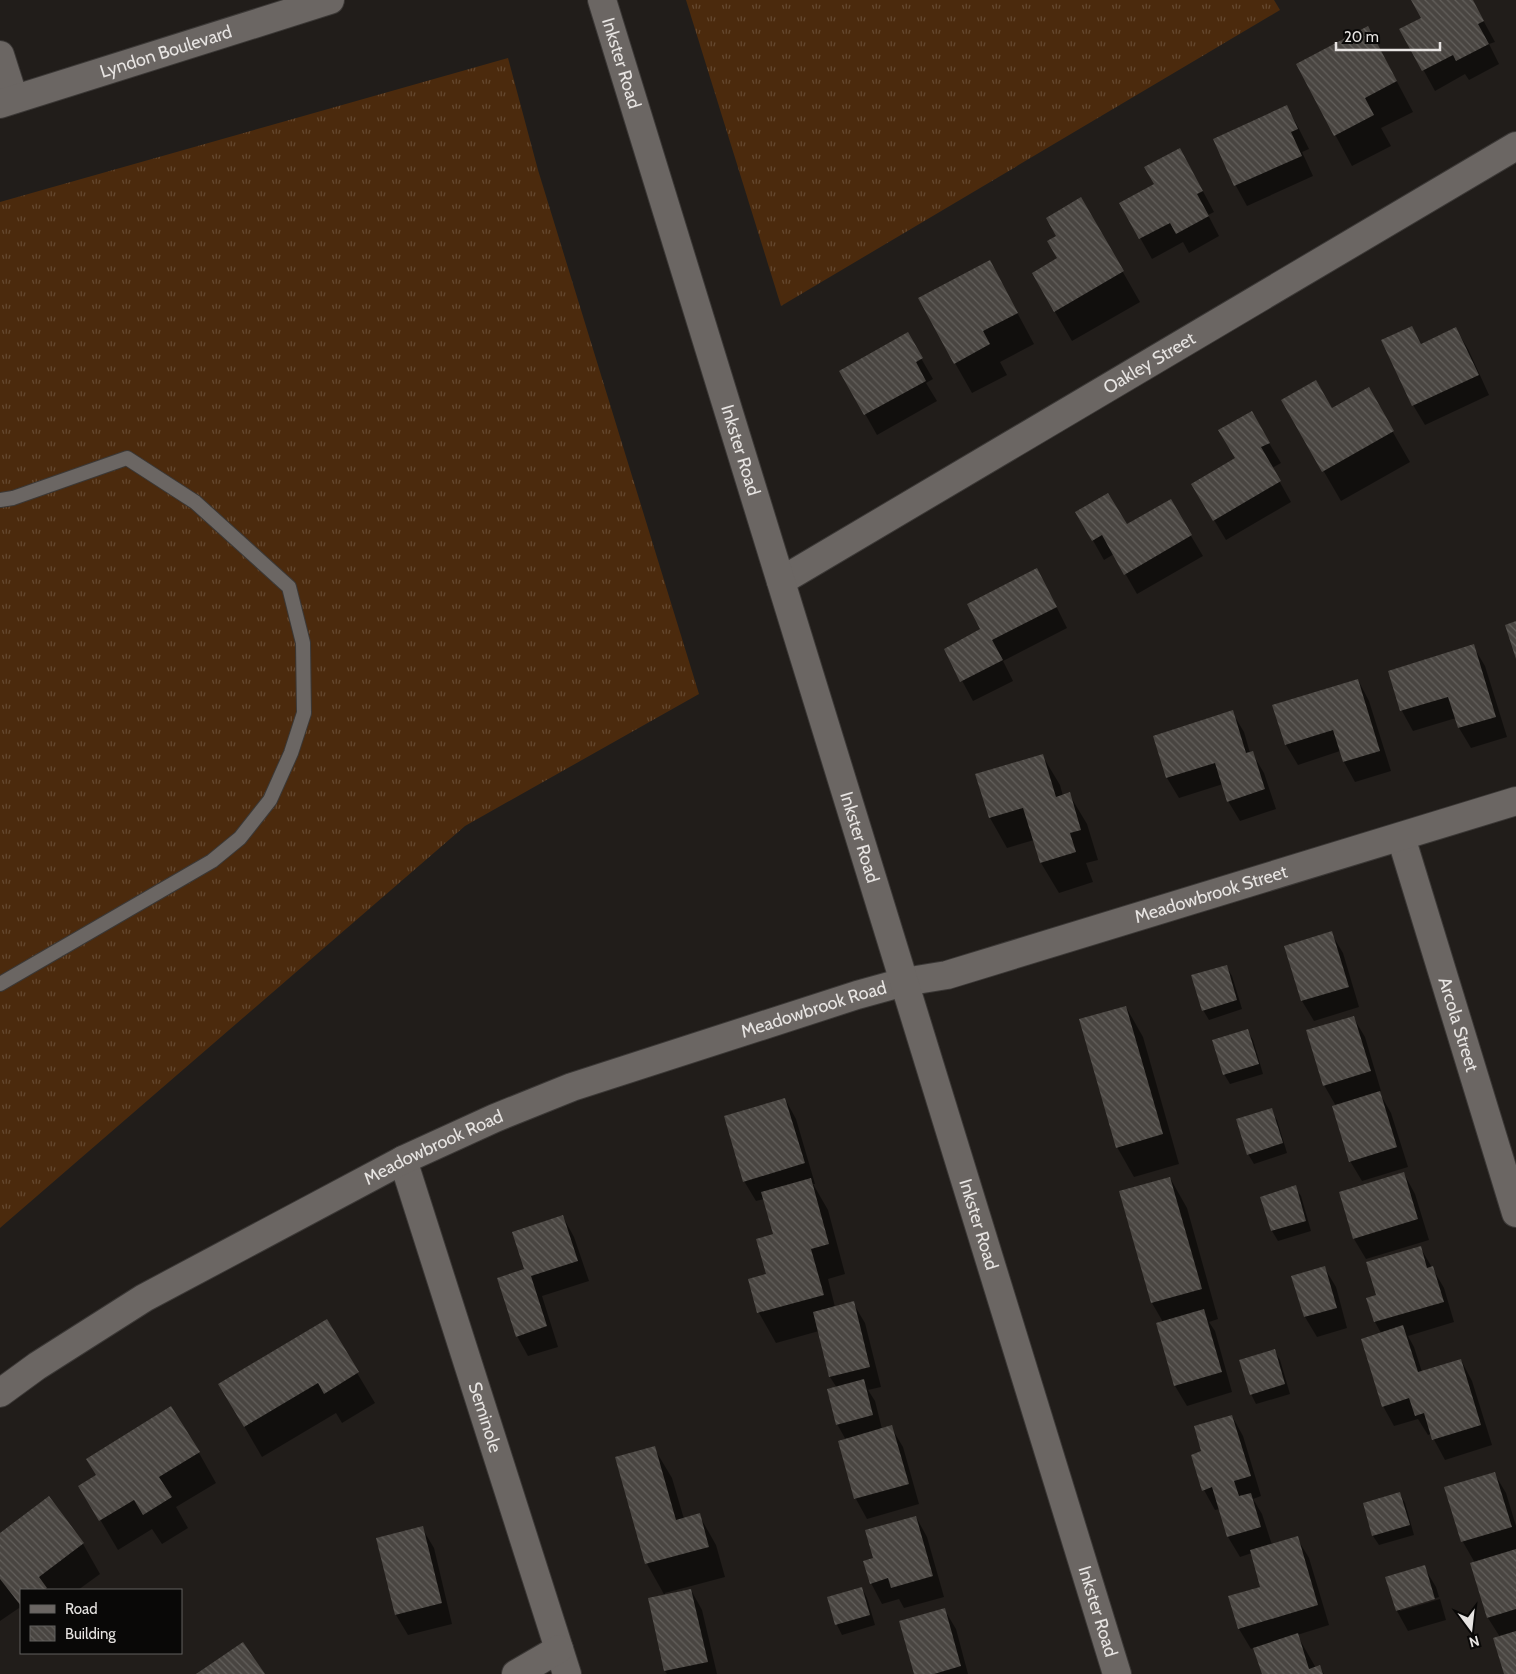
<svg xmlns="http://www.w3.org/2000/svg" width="1516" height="1674" viewBox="0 0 1516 1674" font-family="Cabin,sans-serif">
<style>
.grass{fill:url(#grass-tufts)}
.shadow{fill:#0007}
.building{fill:url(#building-back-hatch)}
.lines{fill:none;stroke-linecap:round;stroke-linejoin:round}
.lane-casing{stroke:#3b3836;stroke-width:16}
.street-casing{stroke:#3b3836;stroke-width:30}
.secondary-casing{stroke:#3b3836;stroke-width:30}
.lane{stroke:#6b6663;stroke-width:14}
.street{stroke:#6b6663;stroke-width:28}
.secondary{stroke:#6b6663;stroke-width:28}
.labels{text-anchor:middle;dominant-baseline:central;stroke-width:5;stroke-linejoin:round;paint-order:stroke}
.street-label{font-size:18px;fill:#e7e4e2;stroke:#090807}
</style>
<defs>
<pattern id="grass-tufts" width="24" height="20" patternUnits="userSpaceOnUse" patternTransform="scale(1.25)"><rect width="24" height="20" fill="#4b2a0d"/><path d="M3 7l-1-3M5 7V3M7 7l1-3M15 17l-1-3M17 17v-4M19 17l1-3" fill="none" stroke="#654930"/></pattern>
<pattern id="building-back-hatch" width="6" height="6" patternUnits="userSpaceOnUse" patternTransform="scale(1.25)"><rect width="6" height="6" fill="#494541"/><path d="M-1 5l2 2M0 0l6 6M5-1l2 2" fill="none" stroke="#63605c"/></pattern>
</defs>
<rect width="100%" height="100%" fill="#211d1a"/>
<!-- grass -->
<g class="grass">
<polygon points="686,0 1274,0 1280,10 781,306"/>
<polygon points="508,58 538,170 699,694 465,826 0,1228 0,202"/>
</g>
<!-- shadow -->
<g class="shadow">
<polygon points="1413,0 1472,0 1495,42 1489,44 1499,64 1469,80 1465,74 1435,91 1401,29 1422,18"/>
<polygon points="1368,27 1413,112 1381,128 1391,146 1352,166 1297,64"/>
<polygon points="1287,107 1298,127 1309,149 1302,152 1313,176 1247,206 1236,186 1214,139"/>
<polygon points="1191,169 1214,212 1208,215 1219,236 1189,253 1183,242 1152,259 1121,204"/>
<polygon points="1081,199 1140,302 1072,341 1033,274 1059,259 1058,237"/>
<polygon points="1006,292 1034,344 1000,362 1007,375 972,393 955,363"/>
<polygon points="1412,327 1422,345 1456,329 1468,349 1489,395 1425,425 1413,405"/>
<polygon points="907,334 933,379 926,383 937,401 877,435 841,371"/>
<polygon points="1368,389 1410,462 1341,501 1283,401 1332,410"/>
<polygon points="1251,413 1281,463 1272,468 1291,502 1226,540 1193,485 1237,459"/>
<polygon points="1170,501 1203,556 1137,594 1114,554 1104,560 1077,512 1126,526"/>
<polygon points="1048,590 1067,628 1003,661 1013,681 973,701 945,649 981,630"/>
<polygon points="1473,646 1485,666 1507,737 1471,748 1459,728 1456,718 1413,731 1402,711 1389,672"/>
<polygon points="1358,680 1369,701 1391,771 1355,782 1344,762 1340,751 1298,765 1286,745 1274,706"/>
<polygon points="1232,712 1244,732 1250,753 1252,753 1264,773 1276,809 1240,821 1228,801 1223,784 1179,798 1167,778 1154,737"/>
<polygon points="1042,755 1060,785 1063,796 1069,794 1087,824 1098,860 1086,863 1093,882 1059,893 1041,863 1034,840 1007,848 990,818"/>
<polygon points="1331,933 1343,953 1359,1007 1314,1021 1302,1001"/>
<polygon points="1226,966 1232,976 1242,1009 1209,1020 1203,1010"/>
<polygon points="1126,1007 1143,1037 1179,1164 1134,1177 1117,1147"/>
<polygon points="1353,1017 1365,1037 1381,1091 1379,1092 1391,1113 1408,1167 1362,1181 1350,1161 1336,1106 1324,1085"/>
<polygon points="1247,1030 1253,1040 1263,1074 1230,1084 1224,1074"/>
<polygon points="785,1099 796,1119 815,1184 813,1184 828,1210 845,1274 828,1279 835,1307 853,1303 865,1323 881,1387 868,1390 875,1401 882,1429 891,1427 903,1447 919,1504 867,1519 856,1499 839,1442 846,1440 837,1424 837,1388 830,1377 819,1331 776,1343 759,1313 749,1280 767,1275 774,1235 764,1199 756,1201 744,1181"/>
<polygon points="1271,1110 1277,1120 1287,1153 1254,1164 1248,1154"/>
<polygon points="1404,1174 1415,1194 1429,1240 1366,1259 1354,1239 1341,1192"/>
<polygon points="1170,1178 1187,1208 1218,1319 1209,1322 1215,1331 1232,1392 1187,1406 1175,1386 1157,1324 1163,1322 1152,1303"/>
<polygon points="1295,1187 1301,1196 1311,1231 1278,1241 1272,1231 1262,1197"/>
<polygon points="563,1217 574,1237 589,1281 542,1296 558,1347 528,1356 517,1336 526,1270"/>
<polygon points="1420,1247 1444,1288 1454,1322 1408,1336 1414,1347 1422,1372 1461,1360 1472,1381 1492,1445 1445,1460 1431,1434 1428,1435 1418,1419 1394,1426 1383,1406 1381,1333 1375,1322 1368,1298 1378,1296"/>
<polygon points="1324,1267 1336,1287 1347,1328 1317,1337 1305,1317 1293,1276"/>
<polygon points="326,1321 375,1403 342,1423 336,1413 262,1457 237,1414"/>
<polygon points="1274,1350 1280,1360 1290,1394 1256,1404 1251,1394"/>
<polygon points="1232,1416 1243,1436 1261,1496 1253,1499 1262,1514 1272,1545 1297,1538 1309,1558 1329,1625 1297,1635 1316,1668 1320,1667 1324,1674 1263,1674 1255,1647 1251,1649 1239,1629 1262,1587 1252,1553 1240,1557 1228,1537 1220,1509 1215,1510 1204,1490 1203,1452"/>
<polygon points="654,1448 672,1478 684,1519 699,1515 716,1545 725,1577 665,1593 666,1596 691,1590 702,1610 717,1674 667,1674 665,1671 649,1599 665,1596 647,1564 617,1458"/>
<polygon points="199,1453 216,1483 176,1507 188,1528 162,1544 152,1529 118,1550 98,1516 97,1476"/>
<polygon points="1494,1473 1506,1493 1516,1526 1516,1674 1505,1674 1500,1637 1488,1618 1475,1563 1463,1542 1446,1488"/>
<polygon points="1400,1494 1405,1503 1414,1535 1379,1545 1373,1536 1364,1504"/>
<polygon points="49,1498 83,1544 100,1574 78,1590 21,1590 21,1611 19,1608 0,1621 0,1534"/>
<polygon points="916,1517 927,1537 944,1597 904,1608 899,1599 882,1604 871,1583 874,1559"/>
<polygon points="422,1528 434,1548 452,1624 408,1635 396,1615 377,1539"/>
<polygon points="1424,1567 1436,1587 1439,1597 1400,1609 1400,1611 1440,1599 1446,1620 1408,1631 1397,1611 1387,1578"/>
<polygon points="862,1588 867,1598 875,1625 842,1635 837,1625 829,1597"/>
<polygon points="944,1609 956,1629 968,1674 916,1674"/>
</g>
<!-- building -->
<g class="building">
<polygon points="1411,0 1473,0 1484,21 1478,24 1489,44 1456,61 1453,55 1422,71 1399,29 1421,18"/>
<polygon points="1368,26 1397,81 1365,98 1374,115 1334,136 1296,64"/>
<polygon points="1287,105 1298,129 1291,132 1302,156 1234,186 1213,139"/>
<polygon points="1180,148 1203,191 1197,194 1209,216 1176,234 1170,223 1139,239 1119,203 1154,184 1144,167"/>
<polygon points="1081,197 1124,271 1054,312 1032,273 1057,258 1047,241 1056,236 1046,218"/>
<polygon points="990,260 1018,313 983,331 990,344 954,364 918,298"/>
<polygon points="1412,326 1421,344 1456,327 1479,375 1412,406 1381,340"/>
<polygon points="908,332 923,358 916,362 926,381 864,415 839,371"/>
<polygon points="1316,380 1332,408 1369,387 1394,431 1322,472 1281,400"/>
<polygon points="1252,411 1270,443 1261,447 1281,481 1213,521 1191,484 1235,458 1218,430"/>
<polygon points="1108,493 1127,524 1171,499 1192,535 1124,575 1102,535 1092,541 1075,512"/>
<polygon points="1037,568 1057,607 992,640 1003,660 960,682 944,649 980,629 967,604"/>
<polygon points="1516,621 1516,659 1505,625"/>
<polygon points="1474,644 1496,717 1458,728 1448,697 1400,711 1388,671"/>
<polygon points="1358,679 1380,751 1343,762 1333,730 1285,745 1272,705"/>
<polygon points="1233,710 1246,753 1253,751 1265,789 1227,802 1215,763 1166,778 1153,736"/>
<polygon points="1043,754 1056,797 1070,792 1081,830 1070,833 1076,852 1040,863 1023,808 989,818 975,774"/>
<polygon points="1332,931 1349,987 1301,1001 1284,946"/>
<polygon points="1227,965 1237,1000 1202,1011 1191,975"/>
<polygon points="1126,1006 1163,1134 1116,1148 1079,1019"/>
<polygon points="1354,1016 1371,1071 1323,1086 1306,1030"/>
<polygon points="1248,1029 1259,1064 1223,1075 1212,1040"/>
<polygon points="1380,1091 1397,1147 1349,1162 1332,1106"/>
<polygon points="785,1098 805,1163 743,1182 724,1116"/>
<polygon points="1272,1108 1283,1143 1247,1155 1236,1119"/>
<polygon points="1404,1172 1418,1219 1353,1239 1339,1192"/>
<polygon points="1170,1177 1202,1289 1151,1303 1119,1191"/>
<polygon points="811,1178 829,1244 811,1249 824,1295 757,1313 748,1279 766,1274 756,1239 773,1234 761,1192"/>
<polygon points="1296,1185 1306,1221 1271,1231 1260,1197"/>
<polygon points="563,1215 578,1261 531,1276 547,1326 516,1337 497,1278 524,1269 512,1232"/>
<polygon points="1421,1246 1427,1268 1433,1266 1444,1302 1374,1322 1366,1298 1376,1295 1366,1262"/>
<polygon points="1325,1266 1337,1308 1304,1317 1291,1276"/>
<polygon points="854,1301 870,1367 829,1377 813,1312"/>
<polygon points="1204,1309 1222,1372 1174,1386 1156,1323"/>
<polygon points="327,1319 359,1372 324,1394 318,1383 244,1427 218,1384"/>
<polygon points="1403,1325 1418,1372 1461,1359 1481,1425 1432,1440 1424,1413 1415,1416 1409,1398 1382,1407 1361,1339"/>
<polygon points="1275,1349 1285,1384 1250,1395 1239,1360"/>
<polygon points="864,1379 873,1415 836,1425 827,1389"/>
<polygon points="171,1406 200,1452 159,1477 172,1497 143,1515 134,1500 99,1521 78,1486 96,1475 86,1459"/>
<polygon points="1232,1415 1251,1476 1234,1481 1239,1496 1251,1493 1261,1527 1227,1537 1212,1487 1202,1491 1191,1455 1201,1451 1194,1426"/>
<polygon points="892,1425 909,1484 854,1499 838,1441"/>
<polygon points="655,1446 676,1520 700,1513 709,1547 645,1564 615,1457"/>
<polygon points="1495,1472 1512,1527 1461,1542 1444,1487"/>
<polygon points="1400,1492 1410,1525 1372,1536 1363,1503"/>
<polygon points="49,1496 84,1543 39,1577 47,1588 44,1590 21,1590 21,1606 0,1579 0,1533"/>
<polygon points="916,1516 933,1576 891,1588 888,1578 870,1584 863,1561 873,1558 865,1530"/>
<polygon points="423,1526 442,1603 395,1615 376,1538"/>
<polygon points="1298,1536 1318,1605 1238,1629 1228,1596 1260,1587 1250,1550"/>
<polygon points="1516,1549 1516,1609 1487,1618 1470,1563"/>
<polygon points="1425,1565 1435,1599 1396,1611 1385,1577"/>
<polygon points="862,1587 870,1615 835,1625 827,1597"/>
<polygon points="691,1589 708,1662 664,1671 648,1598"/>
<polygon points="945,1608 961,1666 934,1674 914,1674 899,1621"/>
<polygon points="1516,1631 1516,1674 1504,1674 1493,1638"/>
<polygon points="1298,1633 1309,1669 1320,1665 1323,1674 1262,1674 1253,1648"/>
<polygon points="243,1642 265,1674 196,1674"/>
</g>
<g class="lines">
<!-- lane casing -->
<g class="lane-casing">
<polyline id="lane" points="0,500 13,498 127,458 195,502 289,587 303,643 304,713 291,753 270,800 240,838 212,861 0,984"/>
</g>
<!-- street casing -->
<g class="street-casing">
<g id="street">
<polyline points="0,55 14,99"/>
<path id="s1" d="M0,104L330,0"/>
<path id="s2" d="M781,581L1516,146"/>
<path id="s3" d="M1401,837L1516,1213"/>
<path id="s4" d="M403,1160L567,1674"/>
<path id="s5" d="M0,1393L37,1366L144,1298L403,1160L495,1118L572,1087L857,995L904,982L947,975L1516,801"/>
<polyline points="516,1674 559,1649"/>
</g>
</g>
<!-- secondary casing -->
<g class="secondary-casing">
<g id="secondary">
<path id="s6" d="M602,0L1117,1674"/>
</g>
</g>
<!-- lane -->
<use href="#lane" class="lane"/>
<!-- street -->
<use href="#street" class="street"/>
<!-- secondary -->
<use href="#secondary" class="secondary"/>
</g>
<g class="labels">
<!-- street labels -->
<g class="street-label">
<text stroke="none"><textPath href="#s1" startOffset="174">Lyndon Boulevard</textPath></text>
<text stroke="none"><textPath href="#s6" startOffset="66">Inkster Road</textPath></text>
<text stroke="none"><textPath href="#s2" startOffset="428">Oakley Street</textPath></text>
<text stroke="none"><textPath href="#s6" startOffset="471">Inkster Road</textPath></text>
<text stroke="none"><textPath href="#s6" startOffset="876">Inkster Road</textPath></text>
<text stroke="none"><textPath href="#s5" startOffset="1318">Meadowbrook Street</textPath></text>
<text stroke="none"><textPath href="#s5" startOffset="904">Meadowbrook Road</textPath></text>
<text stroke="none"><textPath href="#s3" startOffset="196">Arcola Street</textPath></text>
<text stroke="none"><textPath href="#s5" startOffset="499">Meadowbrook Road</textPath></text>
<text stroke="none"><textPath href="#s6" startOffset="1281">Inkster Road</textPath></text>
<text stroke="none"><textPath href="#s4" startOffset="270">Seminole</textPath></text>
<text stroke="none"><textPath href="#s6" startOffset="1686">Inkster Road</textPath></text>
</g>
</g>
<!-- legend -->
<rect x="20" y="1589" width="162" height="65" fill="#090807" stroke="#62605f"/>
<rect x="30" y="1605" width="25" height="8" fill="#6b6663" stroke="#62605f"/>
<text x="65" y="1614" font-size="15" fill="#e7e4e2">Road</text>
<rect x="30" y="1626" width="25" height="15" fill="url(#building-back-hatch)" stroke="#62605f"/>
<text x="65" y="1639" font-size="15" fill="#e7e4e2">Building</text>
<!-- north arrow -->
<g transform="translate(1471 1629) rotate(165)" stroke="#090807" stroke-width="4" paint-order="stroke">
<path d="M0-4L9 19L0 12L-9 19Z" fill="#e7e4e2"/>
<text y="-8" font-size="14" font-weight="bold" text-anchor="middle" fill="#e7e4e2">N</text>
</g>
<!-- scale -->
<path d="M1336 42v8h104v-8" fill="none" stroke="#e7e4e2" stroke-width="2.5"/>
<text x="1344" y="42" font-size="15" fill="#e7e4e2" stroke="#090807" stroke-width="4" paint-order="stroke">20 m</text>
</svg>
